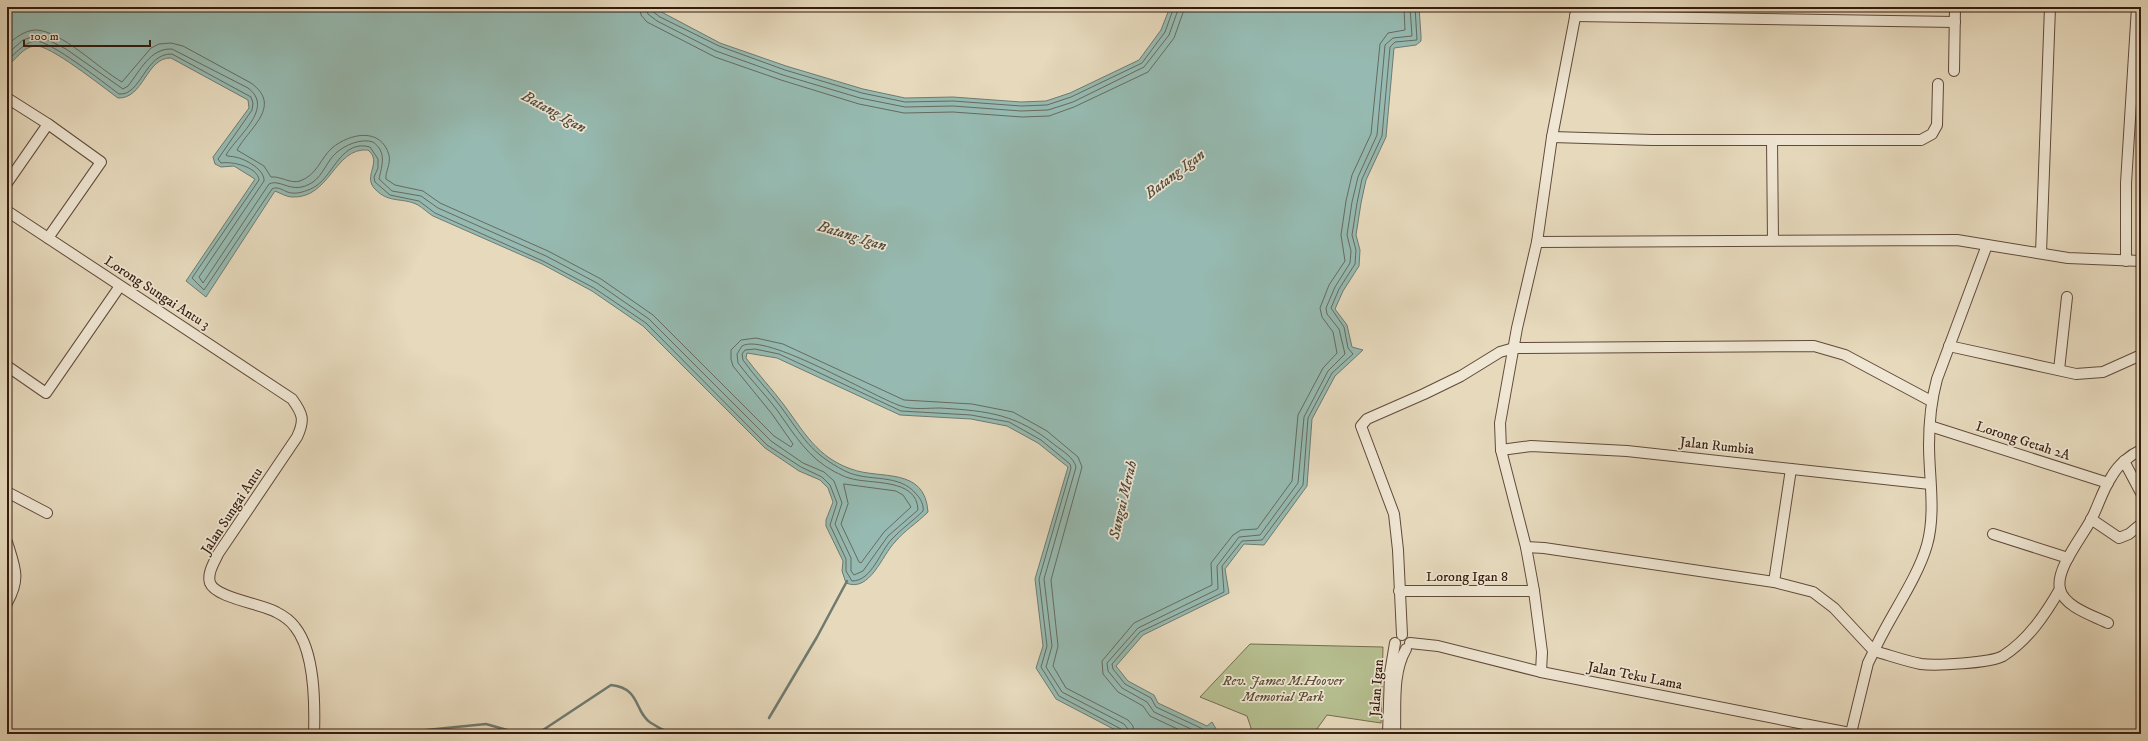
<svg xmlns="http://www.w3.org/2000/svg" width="2148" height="741" viewBox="0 0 2148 741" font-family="'IM FELL DW Pica',serif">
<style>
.green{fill:#b6bf90;stroke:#766d4f}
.water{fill:#96bab1;stroke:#6f7a70}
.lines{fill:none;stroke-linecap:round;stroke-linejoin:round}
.shore{stroke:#666a60;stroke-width:1}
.stream{stroke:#6f7a70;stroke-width:2.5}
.minor-casing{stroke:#614a3a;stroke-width:12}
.minor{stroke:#efe6d3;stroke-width:10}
.labels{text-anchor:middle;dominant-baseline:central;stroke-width:3.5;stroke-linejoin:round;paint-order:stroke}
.street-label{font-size:14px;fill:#351b0e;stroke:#efe6d3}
.park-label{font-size:14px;font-style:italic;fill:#5c4c35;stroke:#efe6d3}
.water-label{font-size:15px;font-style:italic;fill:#524b3f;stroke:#efe6d3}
</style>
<rect width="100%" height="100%" fill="#e6d9bc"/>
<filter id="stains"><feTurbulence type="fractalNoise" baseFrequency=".005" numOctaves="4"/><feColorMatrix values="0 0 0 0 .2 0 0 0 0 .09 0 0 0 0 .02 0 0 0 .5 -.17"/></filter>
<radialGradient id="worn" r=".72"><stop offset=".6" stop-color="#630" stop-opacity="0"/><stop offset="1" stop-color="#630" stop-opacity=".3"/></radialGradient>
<!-- green -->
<polygon class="green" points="1250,644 1383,647 1381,723 1327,715 1314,733 1253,734 1247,716 1200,697"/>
<!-- water -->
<path class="water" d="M7,7H652L720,43L786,66L863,89L905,98L953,97L1021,102L1046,101L1070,93L1139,60L1161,30L1170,7H1419L1421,36V41L1416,45L1394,48L1386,137L1366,180L1361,203L1356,235L1360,250L1359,266L1343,291L1335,309L1347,325L1352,347L1363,350L1335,376L1312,419L1307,486L1264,545L1244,544L1225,569L1229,593L1143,635L1116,666L1128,681L1154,695L1158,703L1207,726L1212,722L1219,734H1123L1056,699L1036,668L1043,646L1035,579L1068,467L1038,443L1007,426L971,419L900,415L777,358L747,353L746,358C758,374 772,389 784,405C804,432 817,457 851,469C880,480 925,466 928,512C917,523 904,531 895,542C882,555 870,593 846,583L842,571L843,561L826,526V520L833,502L828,488L820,480L799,471L765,448L643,326L592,291L542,264L433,216C428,213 423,208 418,205C403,197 389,204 375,189C362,176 383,162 368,150C334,147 330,199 292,197C287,197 280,193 275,191L206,297L186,281L255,179L234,166L221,167L215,164L213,157L249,108L248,100L171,58C146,57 144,99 118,98C104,88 48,43 35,46C22,47 17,60 7,65Z"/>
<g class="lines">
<!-- shore -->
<g class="shore">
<polyline points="640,7 641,15 647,22 715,57 781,80 859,104 904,113 953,112 1022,117 1049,116 1074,107 1148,72 1174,38 1185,7"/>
<polyline points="646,7 648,14 657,21 716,51 783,75 860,98 905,107 953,106 1021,111 1048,110 1073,102 1144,67 1169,35 1179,7"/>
<polyline points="651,7 652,11 660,17 719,46 785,70 862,93 905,102 953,101 1021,106 1047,105 1071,97 1142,63 1165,32 1174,7"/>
<path d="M7,45C15,38 25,30 36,30C62,31 99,69 122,82L151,48L159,44L171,43L183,46L251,83C283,106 249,128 237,150L264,166L271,177C281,176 290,184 300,181C317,175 320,159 332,148C350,133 381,127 389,155C391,164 385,172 386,179L395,185L423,191L440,203L548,251L601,279L653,315L774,436L791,447L793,444L772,414L733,366L731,359V350L741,340L756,338L783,344L904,400L972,404L1013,412L1047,431L1078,457L1082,467L1051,580L1058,646L1053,666L1066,688L1128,720L1133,726L1134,734"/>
<path d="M7,54L23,40L35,36L44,38L66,49L123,89L128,86C140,71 150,48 172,49L248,88C275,108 237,136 226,155C229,157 231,156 235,157C246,159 265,170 264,181L199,277L203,283L269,184C281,178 292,196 313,182C323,175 327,161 336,153C345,145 361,138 373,142C387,152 382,165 379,179L392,191L421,196L438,208L546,256L597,283L649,319L771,441L803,463L824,472L834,481L842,503L835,524L851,558V571L854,575L863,571L888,536L918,510C917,477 870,485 849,478C844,477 840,474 835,472C808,458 794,434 777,410C765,394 750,379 738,363L737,354L742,346C766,332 871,396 901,406C912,410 928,408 940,408C989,411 1017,414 1056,446C1063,451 1074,458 1076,467L1044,579L1052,646L1046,667L1062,692L1124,724L1128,729V734"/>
<path d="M7,60C16,54 23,43 35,41C50,40 104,83 119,94C141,96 145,53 172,54L251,97L253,103L252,110L218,159L221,163C232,161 258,167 259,180L192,278L204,290L272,189C279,185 285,193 292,193C299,194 310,190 316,186C334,174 342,139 370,147L378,159V168L374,177L375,182L390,195L419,201L435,213L543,261L594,288L646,323L767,445L801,467L822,477L830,485L837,503L830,525L846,559V571L852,581C872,581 880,551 892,539C901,529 913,521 923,511C924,506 921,499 917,495C899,472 869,483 845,471C810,453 803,437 781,407C769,391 755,377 743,360L742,354L745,350L755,349L779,354L901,411L971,415L1009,422L1041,440L1070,464L1071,468L1039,579L1047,646L1041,667L1059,696L1121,729L1123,734"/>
<polygon points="844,484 896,491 903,495 911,507 884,532 861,563 859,562 841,524 848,504"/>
<polyline points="1188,734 1150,716 1143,706 1118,692 1103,674 1102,661 1134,623 1212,585 1211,563 1233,535 1241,530 1257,529 1292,481 1298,415 1323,368 1337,353 1333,332 1322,317 1320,308 1329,285 1345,261 1341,235 1346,201 1352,175 1371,134 1380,44 1388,33 1405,30 1404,7"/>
<polyline points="1202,734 1154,712 1147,702 1122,688 1108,671 1107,663 1138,628 1218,589 1217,566 1239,537 1260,535 1298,483 1304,417 1328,371 1345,354 1339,329 1327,314 1326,308 1335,287 1350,263 1351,251 1347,235 1352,202 1358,177 1377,135 1385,45 1393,38 1412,36 1410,7"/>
<polyline points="1214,734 1211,730 1205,730 1156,707 1151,698 1125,684 1113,669 1112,664 1140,632 1224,592 1222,566 1242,541 1262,540 1303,485 1308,418 1332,373 1353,354 1348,348 1344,327 1331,308 1339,289 1355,264 1356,250 1352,235 1357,203 1362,179 1382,136 1390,47 1395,42 1417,40 1415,7"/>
</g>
<!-- stream -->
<g class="stream">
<polyline points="769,718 817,637 847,581"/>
<polyline points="266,734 273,732 276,734"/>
<polyline points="421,734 426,730 486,724 521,734"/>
<path d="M533,734L543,730L611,685C641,688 634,712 651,723C655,725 660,729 664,730C682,734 699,727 716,734"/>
</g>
<!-- minor casing -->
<g class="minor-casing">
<g id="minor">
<polyline points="1575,16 1955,22"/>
<polyline points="1954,71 1955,7"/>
<polyline points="7,98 48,124 101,162 48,238"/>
<polyline points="1552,137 1652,140 1921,140 1932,134 1937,125 1938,84"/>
<polyline points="1772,140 1773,240"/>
<polyline points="7,183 48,124"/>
<path d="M7,211L292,399C303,414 305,420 297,437L218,554C214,563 207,573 210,583C216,598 262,604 276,612C284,616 290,620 295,627C315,652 315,703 314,734"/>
<polyline points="1537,242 1957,240 2068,258 2141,261"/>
<path d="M1987,245L1937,379C1931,401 1929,422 1929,445C1929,477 1936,513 1927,545C1917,580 1889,617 1874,651C1889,655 1905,661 1921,664C1935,666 1991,663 2003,656C2028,640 2045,615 2060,589"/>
<polyline points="2041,253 2050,7"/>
<polyline points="2126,261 2126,183 2137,7"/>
<polyline points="1949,346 2076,374 2103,372 2141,355"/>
<polyline points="7,366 46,393 120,286"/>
<polyline points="2059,370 2067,297"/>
<polyline points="1930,426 2108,483"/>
<polyline points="1501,450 1531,446 1627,451 1930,484"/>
<polyline points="2124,461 2141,493"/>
<polyline points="7,492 47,513"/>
<polyline points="2091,519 2119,538 2129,534 2141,524"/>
<polyline points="1993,534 2068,558"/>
<path d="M7,542C15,568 21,578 7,603"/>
<polyline points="1526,547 1544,548 1774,582 1813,592 1834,608 1874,651 1868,663 1851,733"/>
<polyline points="1774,582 1791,469"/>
<polyline points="1399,591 1534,591"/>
<path d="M2108,623C2094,616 2064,607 2060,589C2055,569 2083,536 2092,518C2099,504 2103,489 2112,476C2118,465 2130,455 2141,450"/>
<polyline points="1402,635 1398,550 1394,514 1361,426 1367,419 1424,394 1461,376 1500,352 1514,348 1814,346 1845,355 1931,401"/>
<polyline points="1410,643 1438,646 1541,672 1855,734"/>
<polyline points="1541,672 1542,652 1534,591 1526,547 1501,450 1500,423 1517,328 1537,242 1552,137 1577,7"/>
<polyline points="1388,734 1390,673 1395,643"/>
<path d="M1395,734C1396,706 1392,673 1406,649"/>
</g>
</g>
<!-- minor -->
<use href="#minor" class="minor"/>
</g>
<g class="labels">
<!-- street labels -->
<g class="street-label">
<text transform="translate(157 293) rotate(33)">Lorong Sungai Antu 3</text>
<text transform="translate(2023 441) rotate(18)">Lorong Getah 2A</text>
<text transform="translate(1717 446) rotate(6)">Jalan Rumbia</text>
<text transform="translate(232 511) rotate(-57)">Jalan Sungai Antu</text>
<text x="1467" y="577">Lorong Igan 8</text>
<text transform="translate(1635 676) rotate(11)">Jalan Teku Lama</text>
<text transform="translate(1377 688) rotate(-86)">Jalan Igan</text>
</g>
<!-- park labels -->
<g class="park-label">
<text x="1283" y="681">Rev. James M.Hoover<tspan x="1283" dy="16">Memorial Park</tspan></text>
</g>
<!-- water labels -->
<g class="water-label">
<text transform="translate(554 112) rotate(29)">Batang Igan</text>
<text transform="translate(1175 174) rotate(-37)">Batang Igan</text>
<text transform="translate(852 236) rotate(17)">Batang Igan</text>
<text transform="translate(1123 500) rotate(-77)">Sungai Merah</text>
</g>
</g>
<!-- margin -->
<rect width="2148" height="741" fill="none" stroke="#e6d9bc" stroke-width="24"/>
<rect x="8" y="8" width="2132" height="725" fill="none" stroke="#351b0e" stroke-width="2"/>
<rect x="12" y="12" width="2124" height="717" fill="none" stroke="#351b0e"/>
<!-- scale -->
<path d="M24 40v6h126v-6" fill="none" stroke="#351b0e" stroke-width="2"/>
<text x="30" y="40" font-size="12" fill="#351b0e" stroke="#efe6d3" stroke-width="3" paint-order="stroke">100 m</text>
<rect width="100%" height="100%" filter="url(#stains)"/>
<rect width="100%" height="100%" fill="url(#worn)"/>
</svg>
